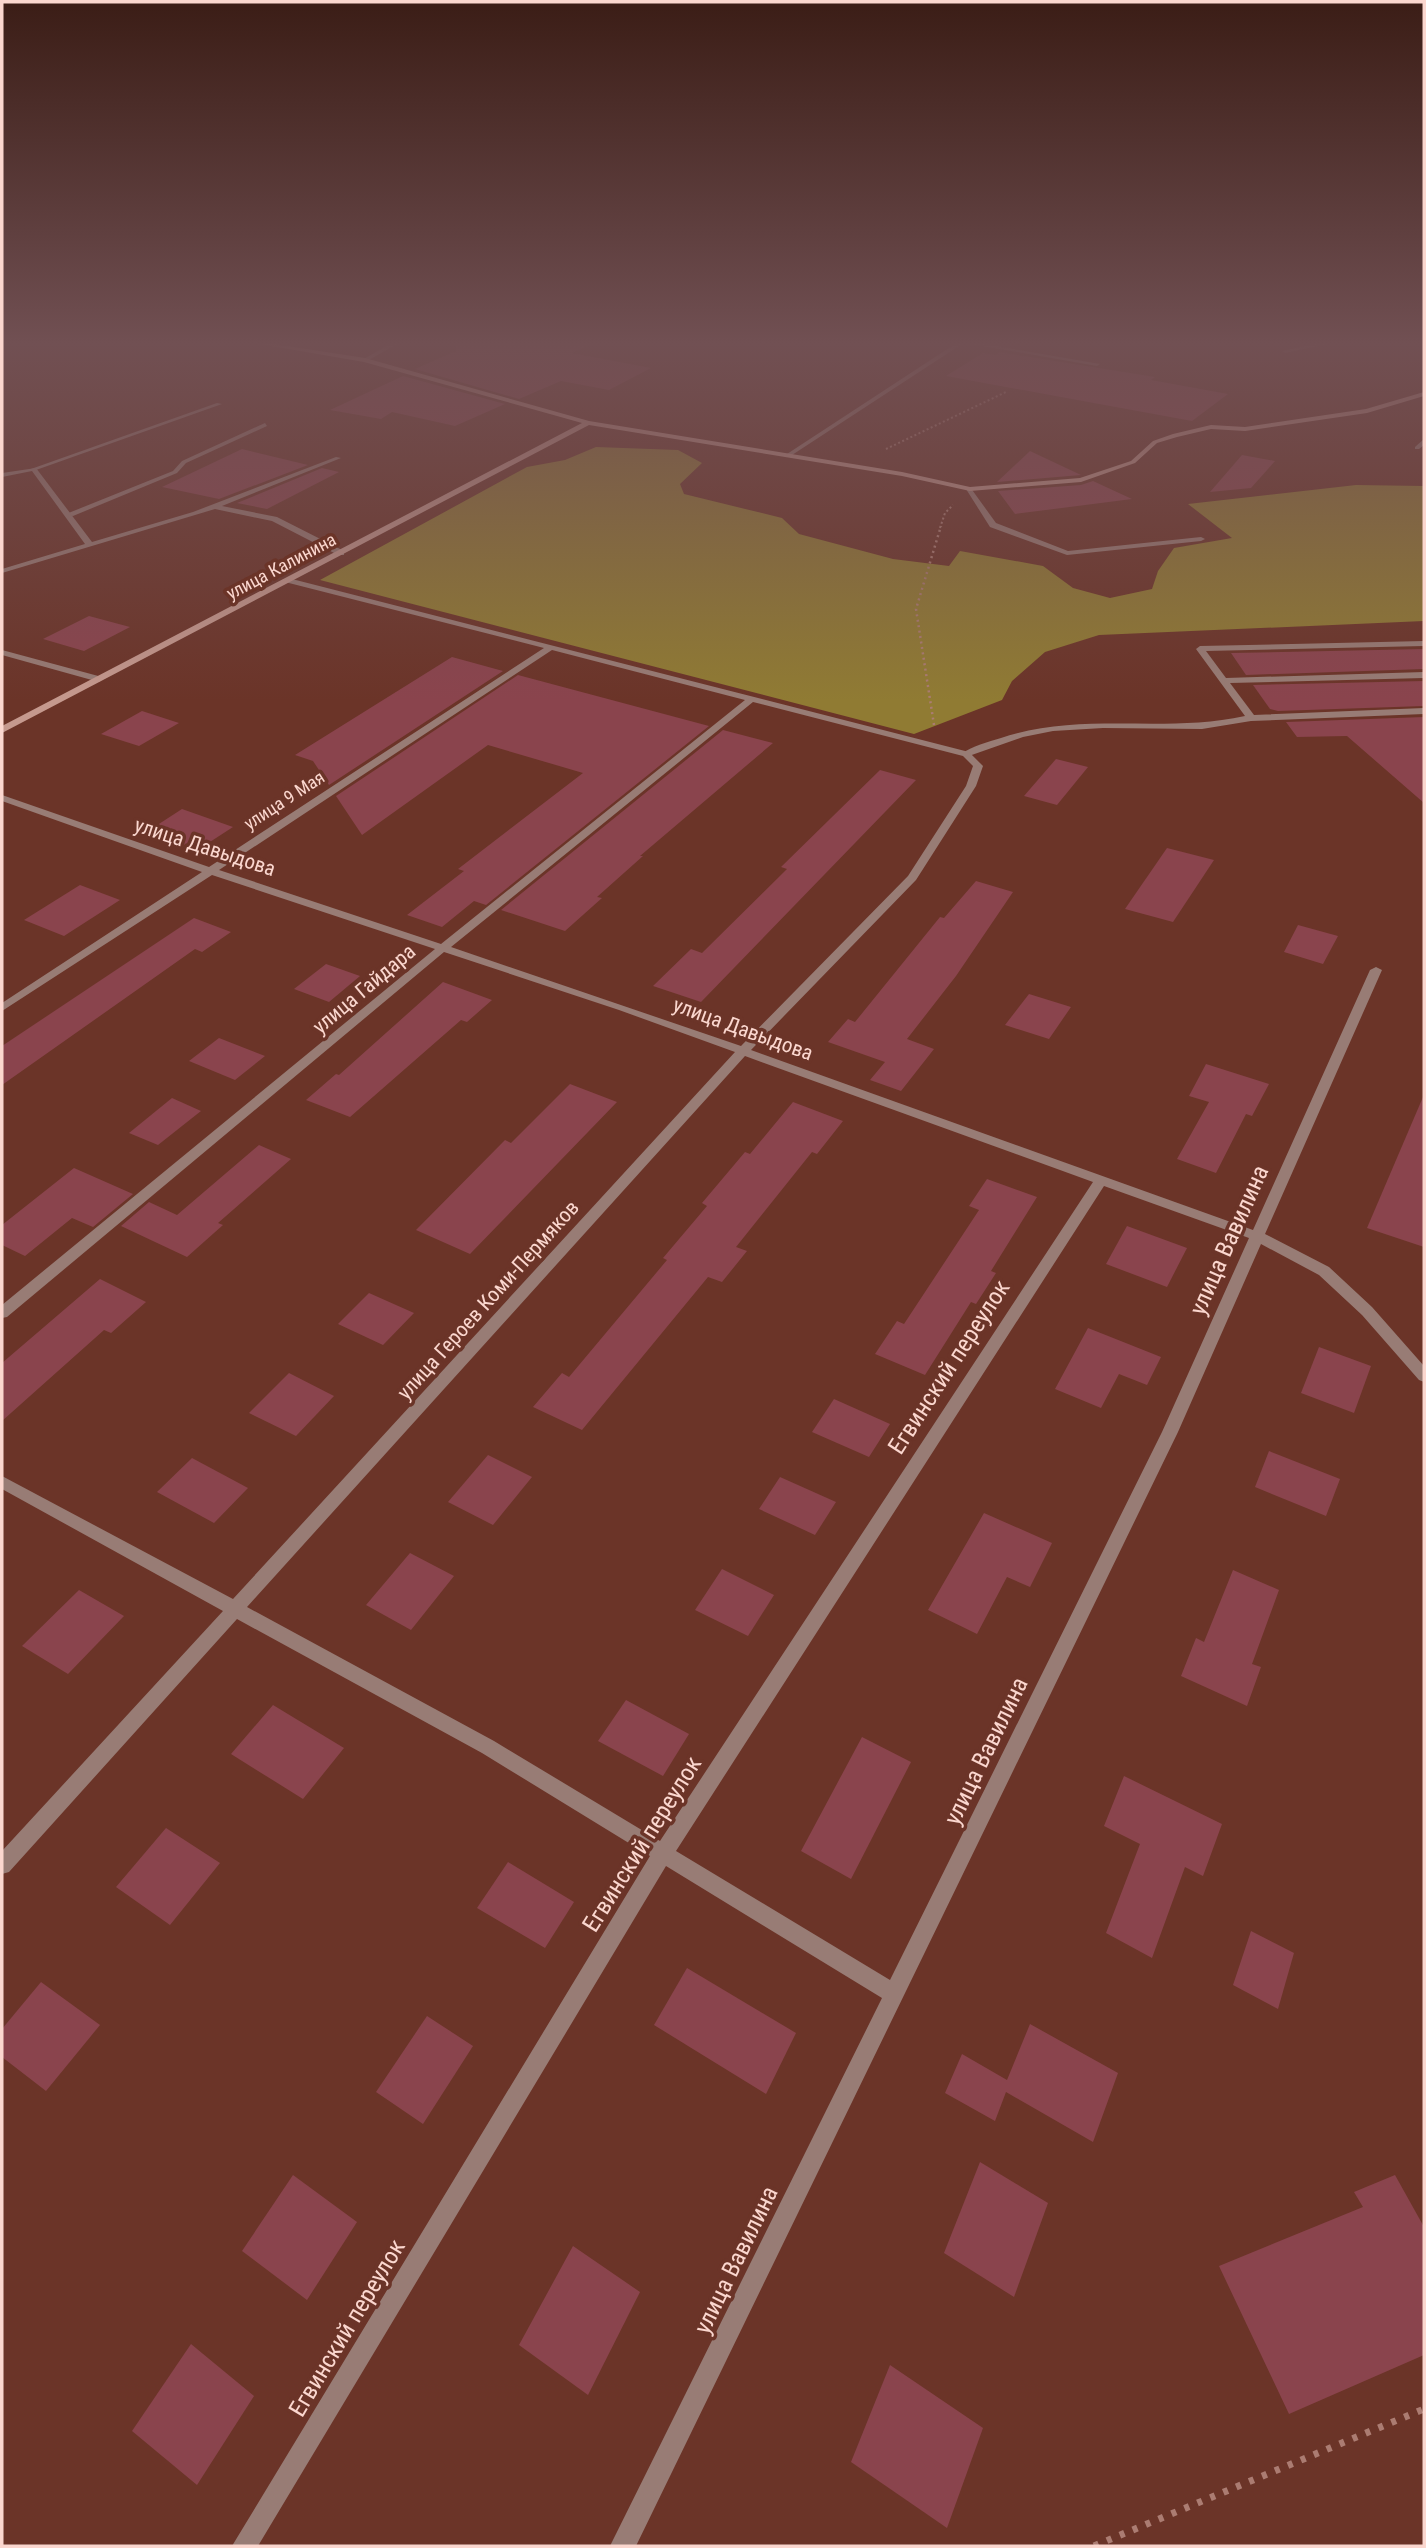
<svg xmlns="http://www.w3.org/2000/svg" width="1426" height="2548" viewBox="0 0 1426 2548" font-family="'Roboto Condensed',sans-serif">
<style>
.forest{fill:#907b33}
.building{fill:#8a444d}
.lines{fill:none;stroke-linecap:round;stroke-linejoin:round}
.path-far2{stroke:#ab7c72;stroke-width:2;stroke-dasharray:2 2.5;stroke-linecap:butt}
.path-far1{stroke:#ab7c72;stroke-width:2.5;stroke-dasharray:2 3.5;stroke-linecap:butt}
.path{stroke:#ab7c72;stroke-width:7;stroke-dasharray:5 9;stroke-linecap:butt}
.lane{fill:#987c75;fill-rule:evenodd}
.street{fill:#987c75;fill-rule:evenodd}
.secondary{fill:#c5998e;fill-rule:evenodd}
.labels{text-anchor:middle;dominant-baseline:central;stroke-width:7;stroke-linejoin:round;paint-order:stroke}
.far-street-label{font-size:18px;fill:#fbd7cf;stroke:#6b3428}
.street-label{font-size:21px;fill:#fbd7cf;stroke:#6b3428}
.near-street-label{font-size:24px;fill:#fbd7cf;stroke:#6b3428}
</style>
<rect width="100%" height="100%" fill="#6b3428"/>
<!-- forest -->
<polygon class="forest" points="596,447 678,450 702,463 680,484 684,494 782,518 799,534 893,559 949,566 960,551 1043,566 1073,588 1110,598 1152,589 1158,571 1174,548 1232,538 1188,504 1356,485 1424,486 1424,621 1099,635 1045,652 1012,681 1002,700 914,734 320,580 527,467 565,460"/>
<!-- building -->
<g class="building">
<polygon points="456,344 592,344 572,353 651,368 609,390 561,381 519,399 415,369 456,351"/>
<polygon points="999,352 1155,377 1151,380 1228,394 1192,421 946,376 983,353 995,355"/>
<polygon points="403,376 505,404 455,426 392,412 381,419 330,410"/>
<polygon points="242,449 308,465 219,499 162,487"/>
<polygon points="1030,451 1081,475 997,482"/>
<polygon points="1242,455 1275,461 1251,488 1210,492"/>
<polygon points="322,468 339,472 267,509 237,503"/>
<polygon points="1093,481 1132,499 1015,514 998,491 1081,485"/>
<polygon points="89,616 130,627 84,651 43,639"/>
<polygon points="1424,649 1424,669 1246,675 1231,653"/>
<polygon points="452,657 503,671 329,785 313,761 295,755"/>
<polygon points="518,675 709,726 486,905 474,901 442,927 407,915 464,871 458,869 583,773 488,745 362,835 336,796"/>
<polygon points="1424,681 1424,706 1278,711 1270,709 1253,685"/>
<polygon points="142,711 179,723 139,746 101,734"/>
<polygon points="1424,717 1424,803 1347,736 1297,737 1286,722"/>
<polygon points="723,730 773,743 640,856 643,856 597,897 602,898 565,931 501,910"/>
<polygon points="1056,759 1088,767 1057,805 1024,796"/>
<polygon points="880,770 916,780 701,1002 653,986 691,949 702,953 787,869 781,867"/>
<polygon points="182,809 233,827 196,851 145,833"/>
<polygon points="1167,848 1214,860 1173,922 1125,909"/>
<polygon points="976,881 1013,892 956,976 907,1039 934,1049 901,1091 870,1080 885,1062 828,1042 848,1019 855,1022 940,917 944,918"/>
<polygon points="80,885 120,900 64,936 24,920"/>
<polygon points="194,918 231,932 202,952 195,949 2,1085 2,1046"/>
<polygon points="1298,925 1338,936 1323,964 1284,952"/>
<polygon points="326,964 360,976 329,1002 294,989"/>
<polygon points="443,982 492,1000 467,1022 461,1020 350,1117 306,1100 336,1074 339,1075"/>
<polygon points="1029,994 1071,1007 1049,1039 1005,1025"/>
<polygon points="219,1038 265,1056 235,1080 189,1061"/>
<polygon points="1206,1064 1269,1084 1252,1116 1246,1114 1216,1173 1177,1159 1209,1102 1189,1096"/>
<polygon points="570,1084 617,1102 470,1254 416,1230 505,1140 511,1143"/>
<polygon points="1423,1097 1424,1098 1424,1247 1367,1228"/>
<polygon points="172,1098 201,1111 158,1145 129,1133"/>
<polygon points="793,1102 843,1121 817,1154 812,1152 736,1247 747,1251 722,1282 708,1277 582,1430 533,1407 562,1373 569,1377 667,1260 663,1258 707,1206 702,1203 745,1152 750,1154"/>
<polygon points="259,1145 291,1159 218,1223 223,1225 187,1257 121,1226 149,1202 177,1215"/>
<polygon points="74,1168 133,1194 93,1227 72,1218 25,1256 2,1245 2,1225"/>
<polygon points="987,1179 1037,1197 991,1271 996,1273 976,1304 971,1302 925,1375 875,1354 897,1321 904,1324 979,1210 969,1206"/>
<polygon points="1127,1226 1187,1248 1167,1287 1106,1264"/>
<polygon points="100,1279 146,1302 111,1333 104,1330 2,1421 2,1363"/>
<polygon points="369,1293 414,1313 383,1345 338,1324"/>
<polygon points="1088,1328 1161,1357 1147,1385 1119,1374 1101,1408 1055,1389"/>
<polygon points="1319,1347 1371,1366 1354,1413 1301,1393"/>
<polygon points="289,1373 334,1396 296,1436 249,1413"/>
<polygon points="834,1399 890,1424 869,1457 812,1432"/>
<polygon points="1269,1451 1340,1479 1326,1516 1255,1487"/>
<polygon points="488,1455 532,1477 493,1525 448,1502"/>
<polygon points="192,1458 248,1488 214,1523 157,1492"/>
<polygon points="780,1477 836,1502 815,1535 759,1509"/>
<polygon points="984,1513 1052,1543 1030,1587 1007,1577 977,1634 928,1610"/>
<polygon points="410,1553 454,1576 411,1630 366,1605"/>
<polygon points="722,1569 774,1595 748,1636 695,1610"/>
<polygon points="1233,1570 1279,1590 1252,1664 1261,1667 1247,1706 1181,1676 1196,1638 1204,1642"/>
<polygon points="79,1590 124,1616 68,1674 22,1646"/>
<polygon points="626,1700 689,1734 663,1776 598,1741"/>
<polygon points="273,1705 344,1748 303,1799 231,1754"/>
<polygon points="862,1737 911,1762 851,1879 801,1851"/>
<polygon points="1124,1776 1222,1824 1203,1876 1185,1867 1152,1958 1106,1933 1140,1844 1104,1826"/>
<polygon points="166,1828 220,1863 170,1925 116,1887"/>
<polygon points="508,1862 574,1902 545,1948 477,1908"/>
<polygon points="1251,1931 1294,1953 1278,2009 1233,1985"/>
<polygon points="687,1968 796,2033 766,2094 654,2025"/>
<polygon points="41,1982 100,2025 46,2091 2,2057 2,2029"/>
<polygon points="427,2016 473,2046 423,2124 376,2092"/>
<polygon points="1030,2024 1118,2073 1093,2142 1006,2092 995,2121 945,2093 962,2054 1007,2080"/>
<polygon points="980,2162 1048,2203 1014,2297 944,2253"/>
<polygon points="293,2175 357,2222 307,2300 242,2251"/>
<polygon points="1395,2175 1424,2227 1424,2355 1289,2414 1219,2266 1363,2207 1354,2192"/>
<polygon points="573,2246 640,2292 588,2395 519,2345"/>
<polygon points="191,2344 254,2396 197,2485 132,2431"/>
<polygon points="890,2365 983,2428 947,2528 851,2462"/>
</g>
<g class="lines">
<!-- path-far2 -->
<g class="path-far2">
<polyline points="886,449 1006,392"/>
<polyline points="940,528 945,513 953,505"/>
</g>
<!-- path-far1 -->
<polyline class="path-far1" points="934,725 916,609 941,526"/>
<!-- path -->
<polyline class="path" points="1094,2546 1424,2409"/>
<!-- lane -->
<g class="lane">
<polygon points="971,344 985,344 1100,364 1097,366"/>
<polygon points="1314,344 1327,344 1285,353 1282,351"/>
<polygon points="217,403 222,404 36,470 31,469"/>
<polygon points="265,423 267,426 186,463 177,473 73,516 66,514 173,471 182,461"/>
<polygon points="1424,439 1424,445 1419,449 1415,449 1415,447"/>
<polygon points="970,487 996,523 1068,551 1201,537 1205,539 1201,541 1067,555 990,527 966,489"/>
<path d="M1424,641V646L1206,651L1226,678L1424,672V678L1230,683L1254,715L1424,708V714L1251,721L1202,729L1103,728L1053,731L1023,737L966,757L961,754C972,746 988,742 1001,738C1081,711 1164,734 1245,716L1196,649L1200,646Z"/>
</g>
<!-- street -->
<g class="street">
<polygon points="390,344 397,344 367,361 362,360"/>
<polygon points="955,344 962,344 792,455 787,454"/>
<polygon points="336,457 341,458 222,506 277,517 344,551 344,555 338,555 272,521 215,509 2,573 2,569 85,544 32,471 2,477 2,473 36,468 92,542 193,512"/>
<path d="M288,578L969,752L983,766L976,786L916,880L751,1050L1253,1230L1370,970L1376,967L1382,970L1265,1234L1329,1267L1372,1307L1424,1366V1382L1419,1380L1362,1315L1319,1275L1261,1244L1178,1432L636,2546H610L882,1998L666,1866L258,2546H232L650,1856L482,1753L237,1619L9,1872L2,1874V1851L223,1611L2,1489V1476L233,1599L735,1052L619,1010L444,952L7,1317L2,1318V1305L435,949L212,875L2,1011V1003L202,872L2,801V795L209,867L544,648L285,582L284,580ZM552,650L745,700L441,944L219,870ZM753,702L963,756L973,766L966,786L908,876L741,1046L451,947ZM745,1056L1093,1182L660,1841L494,1741L247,1607ZM1104,1186L1249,1238L1162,1432L890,1980L676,1851Z"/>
<polygon points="2,650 102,677 103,679 99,682 2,655"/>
</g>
<!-- secondary -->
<polygon class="secondary" points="260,344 274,344 365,358 589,421 902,472 970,487 1080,478 1131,461 1153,441 1173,434 1211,425 1245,427 1366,409 1424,392 1424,396 1367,413 1245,431 1211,429 1177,437 1157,443 1135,463 1081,482 970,491 902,476 589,425 2,733 2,726 582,423 364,362"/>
</g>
<!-- sky -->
<linearGradient id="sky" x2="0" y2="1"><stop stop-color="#3b1d16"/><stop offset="0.49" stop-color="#715053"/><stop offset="1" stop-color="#715053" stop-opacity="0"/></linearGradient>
<rect width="1426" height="701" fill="url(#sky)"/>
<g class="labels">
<!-- far-street labels -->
<g class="far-street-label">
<text transform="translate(281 566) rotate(-28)">улица Калинина</text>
<text transform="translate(284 800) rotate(-33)">улица 9 Мая</text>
</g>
<!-- street labels -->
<g class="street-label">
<text transform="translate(205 847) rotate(18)">улица Давыдова</text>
<text transform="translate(364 989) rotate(-40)">улица Гайдара</text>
<text transform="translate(743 1029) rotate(20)">улица Давыдова</text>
<text transform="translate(488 1300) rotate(-48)">улица Героев Коми-Пермяков</text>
</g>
<!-- near-street labels -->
<g class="near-street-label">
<text transform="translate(1229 1240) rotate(-66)">улица Вавилина</text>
<text transform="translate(949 1367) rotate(-57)">Егвинский переулок</text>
<text transform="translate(986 1751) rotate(-64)">улица Вавилина</text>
<text transform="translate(642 1844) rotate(-58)">Егвинский переулок</text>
<text transform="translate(736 2260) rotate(-64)">улица Вавилина</text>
<text transform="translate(347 2328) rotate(-59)">Егвинский переулок</text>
</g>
</g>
<!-- border -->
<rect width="1426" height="2548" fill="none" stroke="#fbd7cf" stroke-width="7"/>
</svg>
